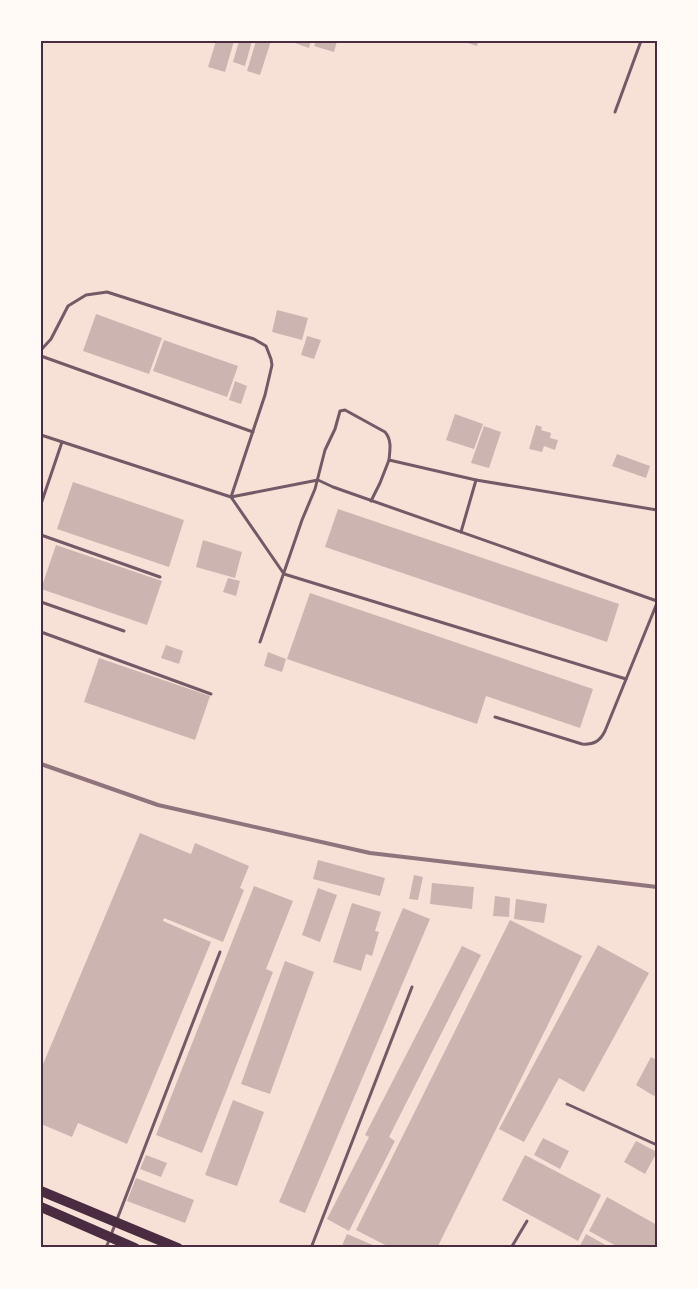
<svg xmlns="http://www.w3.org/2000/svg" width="698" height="1289" viewBox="0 0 698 1289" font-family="Poppins,sans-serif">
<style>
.building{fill:#ccb4b1}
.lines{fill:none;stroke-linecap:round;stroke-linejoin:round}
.service{stroke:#755966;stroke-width:3}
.trunk{stroke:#4a2c40;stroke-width:10}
.rail{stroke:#8f747c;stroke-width:4}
.neatline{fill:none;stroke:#4a2c40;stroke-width:2}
</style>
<rect width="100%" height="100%" fill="#f7e1d7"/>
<!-- building -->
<g class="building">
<polygon points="216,41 234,41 225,72 208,67"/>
<polygon points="239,41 252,41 245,66 233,62"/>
<polygon points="256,41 271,41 260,75 247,71"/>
<polygon points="289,41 311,41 309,48"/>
<polygon points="316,41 337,41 334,52 314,46"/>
<polygon points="462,41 478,41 477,46"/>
<polygon points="277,310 308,318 302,340 272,332"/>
<polygon points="96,314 162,338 149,374 83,351"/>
<polygon points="307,336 321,340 314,359 301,355"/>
<polygon points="164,340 238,366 227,397 153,371"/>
<polygon points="235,381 247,386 241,404 229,400"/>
<polygon points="455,414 483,424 474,449 446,440"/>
<polygon points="536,425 542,427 541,430 551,433 550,438 558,440 555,450 544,446 542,452 529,449"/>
<polygon points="484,426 501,432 489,468 471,463"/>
<polygon points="617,454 650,466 646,478 612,466"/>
<polygon points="73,482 184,520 169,567 57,529"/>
<polygon points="338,509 619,604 607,642 325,547"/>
<polygon points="203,540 242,552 235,578 196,567"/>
<polygon points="56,545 162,581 147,625 41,589"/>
<polygon points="228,578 240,581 236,596 223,592"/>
<polygon points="310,593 593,689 580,728 486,696 477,724 287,659"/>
<polygon points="166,645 183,651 179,664 161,658"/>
<polygon points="268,652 286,659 282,672 264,666"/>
<polygon points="99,658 210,696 195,740 84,702"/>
<polygon points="140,833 191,854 195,843 249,866 240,888 244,890 223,942 164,918 163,921 211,942 127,1144 78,1123 72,1137 41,1124 41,1069"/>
<polygon points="318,860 385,878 380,896 313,879"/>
<polygon points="414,875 423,877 418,900 409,899"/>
<polygon points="432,883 474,887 472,909 430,904"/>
<polygon points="254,886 293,901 266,969 273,972 202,1153 156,1135"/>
<polygon points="318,888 337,895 320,942 302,935"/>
<polygon points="495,896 510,898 509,917 493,916"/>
<polygon points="516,899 547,904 544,923 514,919"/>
<polygon points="352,903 381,912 375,931 379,932 372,956 366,954 361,971 333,962"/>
<polygon points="403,908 430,919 305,1213 279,1202"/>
<polygon points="510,920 582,956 437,1248 391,1248 356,1230"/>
<polygon points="598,945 649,973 584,1092 559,1078 524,1142 499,1129"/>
<polygon points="462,946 481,955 389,1137 395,1141 349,1231 327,1219 369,1137 365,1135"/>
<polygon points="285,961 314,972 270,1094 241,1084"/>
<polygon points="651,1057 657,1060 657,1091 654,1096 636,1085"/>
<polygon points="233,1100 264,1112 237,1186 205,1175"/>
<polygon points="543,1138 569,1151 560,1169 534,1155"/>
<polygon points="636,1141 657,1152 645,1174 624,1162"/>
<polygon points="146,1155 167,1163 161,1177 140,1169"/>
<polygon points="525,1155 601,1195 578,1241 502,1200"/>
<polygon points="136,1178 194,1200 185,1223 127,1201"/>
<polygon points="607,1197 657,1225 657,1248 620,1248 589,1231"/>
<polygon points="347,1234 373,1245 372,1248 341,1248"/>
<polygon points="586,1234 611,1248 579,1248"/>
</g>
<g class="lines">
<!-- service -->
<g class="service">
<polyline points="615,112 641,41"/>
<polyline points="41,350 51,339 68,306 86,295 107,292 254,339 266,346 271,359 272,365 265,395 231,497 284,574 626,679"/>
<polyline points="41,356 253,432"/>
<polyline points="41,435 231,497 318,480 333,487 657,601"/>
<polyline points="371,501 380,483 389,460 476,480"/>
<polyline points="41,504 62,442"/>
<polyline points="461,532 476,480 657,510"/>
<polyline points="41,535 160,577"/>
<polyline points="41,602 124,631"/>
<polyline points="41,632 211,694"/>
<path d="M260,642L302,520L315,489L325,450L335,429L340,411L345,410L385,432C392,440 390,450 389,460"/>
<path d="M495,717L582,744C594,745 600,741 605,731L657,603"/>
<polyline points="567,1104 657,1145"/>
<polyline points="106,1248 220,952"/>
<polyline points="311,1248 412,987"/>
<polyline points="511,1248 527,1221"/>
</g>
<!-- trunk -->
<g class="trunk">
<polyline points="41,1191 178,1248"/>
<polyline points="41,1207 135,1248"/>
</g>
<!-- rail -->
<polyline class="rail" points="41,764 158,805 370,853 657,887"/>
</g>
<!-- border -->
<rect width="698" height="1289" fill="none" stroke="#fffaf5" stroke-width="85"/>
<rect x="42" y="42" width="614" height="1204" class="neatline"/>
</svg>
